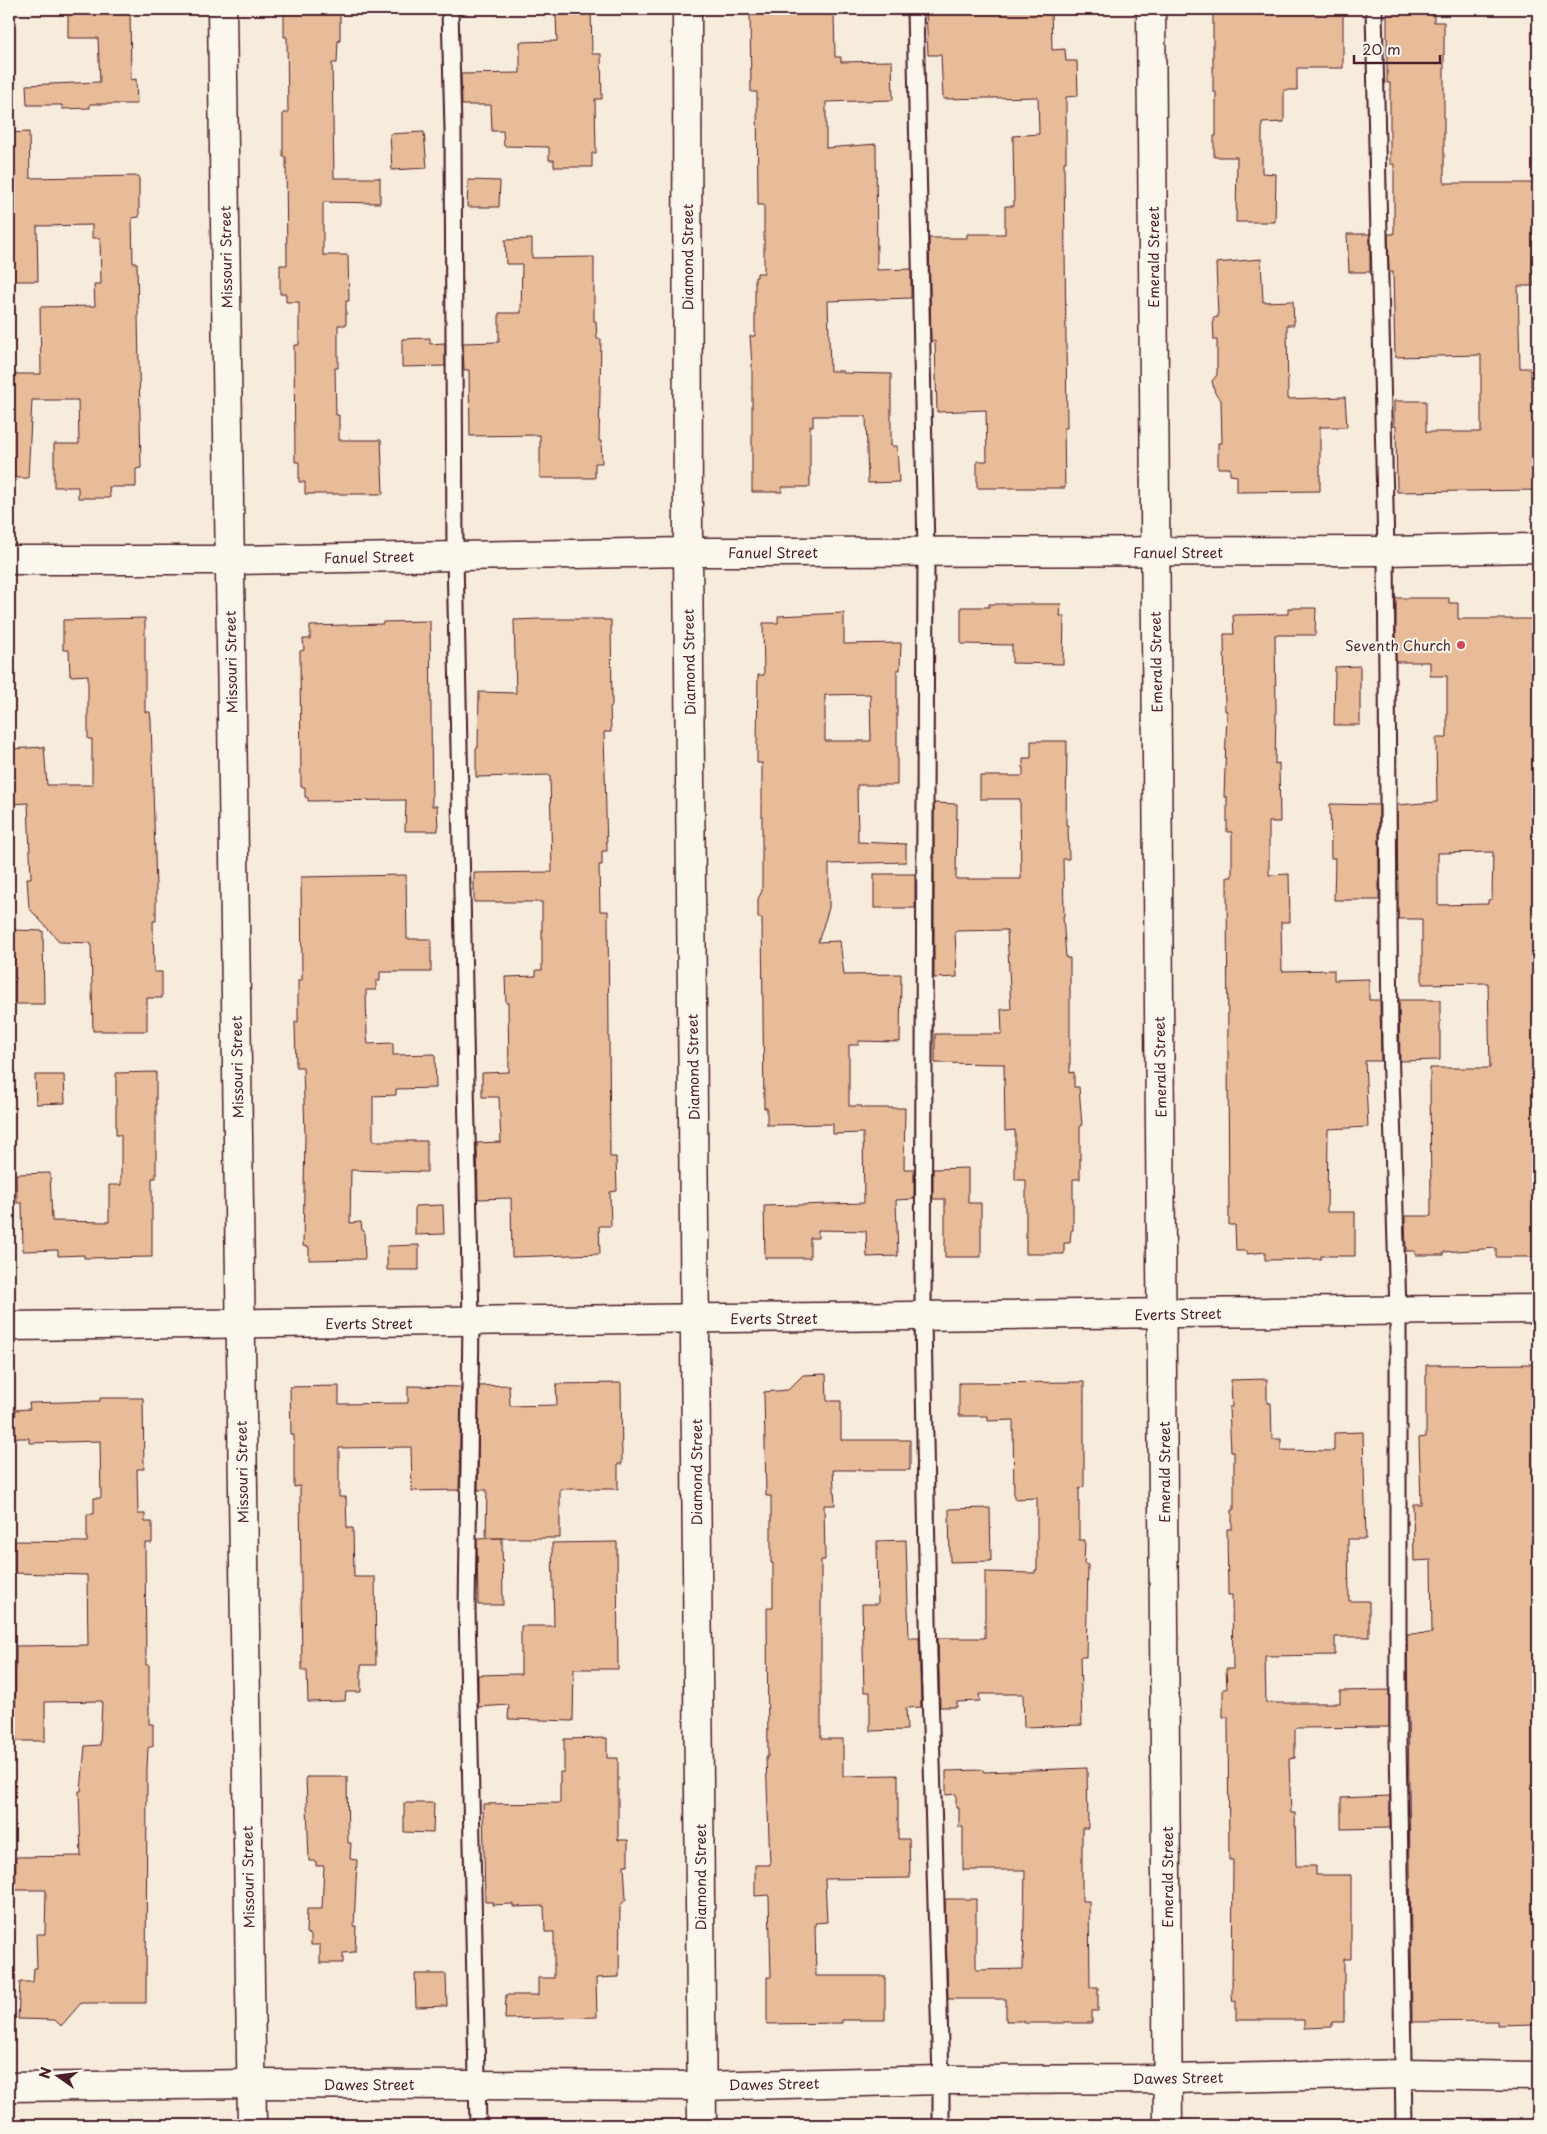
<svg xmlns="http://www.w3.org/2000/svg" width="1547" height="2134" viewBox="0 0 1547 2134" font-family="'Playpen Sans',sans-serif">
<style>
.building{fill:#e9bc99;stroke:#4a1f2b;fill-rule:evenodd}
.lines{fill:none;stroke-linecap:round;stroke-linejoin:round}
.lane-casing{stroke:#4a1f2b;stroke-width:19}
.street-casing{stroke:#4a1f2b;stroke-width:31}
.secondary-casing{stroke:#4a1f2b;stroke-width:31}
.lane{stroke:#fbf7ec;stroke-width:15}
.street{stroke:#fbf7ec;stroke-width:28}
.secondary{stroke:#fbf7ec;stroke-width:28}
.poi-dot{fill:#d1495b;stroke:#fbf7ec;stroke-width:2}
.labels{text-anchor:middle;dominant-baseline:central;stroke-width:4;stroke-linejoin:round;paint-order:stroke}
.street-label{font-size:14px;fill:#4a1f2b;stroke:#fbf7ec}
.poi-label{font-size:14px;fill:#4a1f2b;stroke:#fbf7ec;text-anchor:end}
</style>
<rect width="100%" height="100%" fill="#f7ebdb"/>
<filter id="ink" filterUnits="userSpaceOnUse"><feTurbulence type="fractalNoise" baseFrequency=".02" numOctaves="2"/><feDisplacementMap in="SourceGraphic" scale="10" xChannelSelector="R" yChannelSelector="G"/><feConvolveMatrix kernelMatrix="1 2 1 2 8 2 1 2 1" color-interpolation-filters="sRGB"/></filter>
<g filter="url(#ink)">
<!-- building -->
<g class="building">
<polygon points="68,9 130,9 131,80 136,79 137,104 90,104 90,108 62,109 62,105 27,105 26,85 100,82 98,38 68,38"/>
<polygon points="284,9 325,9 325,12 340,11 340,41 338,41 337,63 332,63 334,178 380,178 380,203 323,202 323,255 348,255 349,301 346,301 346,325 338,325 338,368 335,368 336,415 339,415 339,440 381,440 383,494 305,494 305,482 299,482 299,462 295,462 294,345 299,345 299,302 286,302 286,294 280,294 280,265 287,265 286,157 283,157 283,113 288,113 287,37 284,37"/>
<polygon points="560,9 591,9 592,54 601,54 602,99 595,99 596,153 592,153 592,167 554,167 554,160 549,160 549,147 504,146 503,131 492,131 491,105 462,105 461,74 520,73 520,42 557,41 556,15 560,15"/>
<polygon points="750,9 800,9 800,10 824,11 824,13 834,13 835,57 841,57 841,62 892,61 893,100 826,102 826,148 876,144 877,270 911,269 911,298 828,301 830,371 843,371 843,373 891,374 891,446 897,446 899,482 868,483 866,416 813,416 813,426 810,426 810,487 782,487 782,492 752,492 752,366 750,336 755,336 755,277 757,277 757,273 764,273 764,205 758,205 757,92 751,92"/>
<polygon points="926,9 1051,9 1052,50 1065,49 1066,61 1077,61 1078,96 1066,97 1066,162 1064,162 1067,428 1064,428 1065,488 977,488 977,461 987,461 986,410 937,412 935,341 931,341 929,238 967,238 967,234 1005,234 1005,206 1014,206 1013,136 1039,134 1038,97 943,99 941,55 928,55"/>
<polygon points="1213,9 1291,9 1291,11 1343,9 1343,68 1297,68 1297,90 1284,90 1284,122 1262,123 1262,173 1276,174 1275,222 1236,222 1237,157 1214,157 1214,136 1216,136 1216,92 1213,92"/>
<polygon points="1387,9 1434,9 1434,22 1444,22 1444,183 1534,183 1534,286 1518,286 1520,368 1531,368 1531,387 1535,387 1534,431 1538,431 1538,490 1397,492 1396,426 1394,426 1394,401 1426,401 1426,432 1481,432 1481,355 1395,357 1393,272 1389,272 1388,234 1394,234 1394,164 1390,164 1390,83 1387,83"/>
<polygon points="29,132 30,178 139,176 139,217 132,218 133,263 137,263 141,468 136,469 136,487 109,487 110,498 78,498 78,487 54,487 54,444 79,444 78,400 32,400 28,478 9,478 9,374 41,374 40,307 95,306 94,284 101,284 100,238 92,238 92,225 37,226 38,281 9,281 9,133"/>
<polygon points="424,132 427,168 392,170 390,134"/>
<polygon points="468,180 500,181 499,207 467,207"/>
<polygon points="1347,234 1370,234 1370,272 1349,272"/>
<polygon points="532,239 532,258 594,257 594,321 596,321 597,339 601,339 599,441 601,441 602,463 595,463 595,478 540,478 540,435 470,436 469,370 464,370 463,343 499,342 499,313 521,313 522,264 506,264 505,240"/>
<polygon points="1261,259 1263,302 1293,301 1294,325 1287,325 1288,399 1345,397 1347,427 1320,427 1320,491 1237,492 1237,476 1230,475 1230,468 1218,468 1218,443 1222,443 1221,400 1215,393 1212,381 1217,375 1217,340 1214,340 1213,318 1218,317 1216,263"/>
<polygon points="430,338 430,344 445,343 445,366 402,367 402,339"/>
<path d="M1396,598H1449V603H1458V619H1533V626H1538V1257H1496V1248L1444,1252V1255H1415V1251H1406L1405,1216H1431L1430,1068H1490L1488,983L1422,984V919H1398L1397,805L1437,802L1436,738H1447V676H1430V662H1396ZM1493,852L1492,899L1488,900V904L1438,905V853Z"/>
<polygon points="989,604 1061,604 1060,616 1064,616 1063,664 1012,663 1012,645 961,644 961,607 989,607"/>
<polygon points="1288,608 1316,608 1315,635 1275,635 1276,710 1275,764 1279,763 1280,822 1269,822 1269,875 1289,874 1290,922 1281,922 1282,971 1334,970 1334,980 1369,979 1369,1000 1380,1000 1381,1061 1365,1061 1368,1127 1328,1129 1327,1212 1355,1212 1355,1256 1321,1256 1321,1259 1265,1260 1265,1252 1247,1254 1247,1251 1236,1251 1235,1225 1229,1225 1227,877 1232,877 1232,832 1227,832 1227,797 1224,797 1227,711 1225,711 1224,634 1234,634 1233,615 1288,614"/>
<path d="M844,613V644L901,643L900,670H897V785H857L858,842L906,844V862L829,864V908L818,942L840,941L844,975L901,974L900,1042L859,1041V1045H849V1106H862V1108H905L904,1169H914V1199L896,1200L898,1256L867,1257L866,1231L818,1230V1238H810V1258H765L764,1206L864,1203L863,1133L833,1134V1124L767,1125V1108H764L762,918H758V899L762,891V763H757V744L758,675H764L763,623H778V616ZM870,694L871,741H825V695Z"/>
<polygon points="145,618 145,712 150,712 151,720 156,889 156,921 153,921 154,972 162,972 162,998 147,998 147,1031 93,1031 91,943 60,942 29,908 27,878 31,878 28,803 9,804 9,749 44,747 47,785 92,785 92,739 88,739 88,675 70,676 69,650 63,650 63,620"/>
<polygon points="539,619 603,619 603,620 611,620 612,706 610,707 611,732 604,732 607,851 602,851 602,865 599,865 600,911 608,911 610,1157 616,1157 617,1191 610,1192 611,1226 599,1226 600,1254 512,1257 511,1198 478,1199 477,1143 501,1142 499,1097 482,1097 482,1073 509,1072 508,1003 506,1003 505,977 536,976 536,970 542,970 542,902 474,902 474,873 552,872 550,775 476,777 476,748 478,748 479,692 516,693 514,620"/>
<polygon points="430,621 432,806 437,806 438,831 405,831 406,800 308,801 308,798 305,797 305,787 301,787 300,651 304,650 303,639 310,639 310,626 383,624 383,622"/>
<polygon points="1360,666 1360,725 1334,725 1335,667"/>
<polygon points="1031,741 1067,741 1066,825 1068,825 1069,859 1063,859 1064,916 1063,916 1066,958 1070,958 1070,1073 1074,1072 1074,1087 1079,1087 1082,1126 1080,1126 1080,1179 1073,1179 1073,1230 1071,1231 1070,1243 1064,1243 1064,1254 1026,1254 1026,1180 1015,1180 1015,1130 1005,1131 1004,1064 935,1063 935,1034 1002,1034 1001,1009 1011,1009 1007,930 955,931 957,977 934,978 934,803 957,804 956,879 1021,879 1020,799 980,799 980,776 1023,776 1023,758 1031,758"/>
<polygon points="1330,804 1379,805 1379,900 1334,900 1335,858 1331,858"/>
<rect x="874" y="874" width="41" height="34"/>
<polygon points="406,875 407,939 431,939 431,972 380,972 380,981 376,981 376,990 366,990 367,1036 368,1044 393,1043 393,1055 435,1054 436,1088 396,1089 396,1095 373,1096 373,1141 427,1141 427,1172 351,1170 350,1223 361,1222 362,1230 364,1231 365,1259 309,1260 309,1247 303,1246 305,1135 303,1067 296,1067 295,1022 298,1022 298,980 302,980 301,877"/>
<polygon points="14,930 43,931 44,1004 14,1004"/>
<polygon points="1399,1000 1440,1000 1440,1060 1400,1061"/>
<polygon points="156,1072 156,1178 152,1178 152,1257 84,1258 84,1255 58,1256 58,1250 23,1251 22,1203 17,1203 16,1174 50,1173 52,1221 109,1222 109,1185 121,1185 121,1135 116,1135 116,1073"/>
<polygon points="35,1075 64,1075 65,1103 36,1104"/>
<polygon points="968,1168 968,1203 981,1203 981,1257 945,1257 945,1199 933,1199 933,1169"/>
<polygon points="443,1205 444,1234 415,1235 415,1206"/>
<polygon points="419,1245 419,1270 387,1270 387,1246"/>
<polygon points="1538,1364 1538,1391 1534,1391 1534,1435 1538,1435 1538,1996 1535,1996 1536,2024 1497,2025 1497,2021 1412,2022 1407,1634 1432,1633 1431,1560 1414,1561 1413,1504 1421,1504 1419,1438 1426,1437 1426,1365"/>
<polygon points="826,1374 827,1401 841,1401 841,1440 910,1440 910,1470 833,1470 835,1505 824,1505 825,1560 821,1560 821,1739 843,1739 843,1776 898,1775 898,1839 909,1839 910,1878 825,1879 827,1922 815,1923 816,1976 885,1976 885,2020 842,2020 842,2023 767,2024 767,1977 771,1977 769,1897 768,1895 755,1896 755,1865 770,1865 766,1757 768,1757 767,1611 767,1607 773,1607 773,1563 771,1563 771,1496 766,1496 764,1392 788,1390 803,1375"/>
<polygon points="1267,1379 1267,1403 1271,1403 1272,1439 1281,1439 1281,1450 1334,1451 1334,1433 1363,1432 1366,1539 1348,1539 1349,1601 1369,1601 1369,1637 1335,1637 1335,1655 1265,1656 1266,1703 1340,1703 1340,1691 1389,1690 1389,1727 1295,1728 1295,1758 1289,1759 1291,1813 1295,1813 1296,1866 1316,1866 1316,1875 1351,1875 1351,1959 1344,1959 1344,2022 1332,2022 1332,2027 1304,2028 1304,2020 1236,2020 1236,2001 1233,2002 1232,1995 1233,1860 1229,1860 1228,1717 1223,1717 1223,1689 1227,1689 1226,1669 1233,1669 1232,1595 1228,1595 1227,1529 1232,1529 1232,1510 1234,1510 1234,1452 1231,1452 1229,1407 1232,1407 1231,1380"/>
<polygon points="1084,1382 1084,1486 1079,1489 1079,1540 1085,1540 1084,1564 1088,1565 1086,1657 1080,1657 1082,1725 1024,1727 1023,1694 979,1694 980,1701 957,1702 957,1707 940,1707 938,1638 985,1638 985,1572 1035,1573 1035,1570 1037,1570 1037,1498 1014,1499 1013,1420 988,1421 988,1416 959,1416 959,1383"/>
<polygon points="621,1383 622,1464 618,1464 618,1489 560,1489 560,1538 486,1538 487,1490 478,1490 479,1386 509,1385 510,1406 557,1405 556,1384"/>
<polygon points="339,1386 339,1404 408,1403 408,1386 461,1387 459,1490 412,1491 411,1447 339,1448 339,1497 346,1497 347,1528 353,1528 354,1577 375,1577 376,1665 361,1665 361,1692 346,1692 345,1701 308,1702 307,1671 302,1671 300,1486 294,1487 294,1435 291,1435 290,1387"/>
<polygon points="100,1398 143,1398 144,1469 137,1469 138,1514 145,1514 145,1522 152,1522 152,1543 145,1543 146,1665 149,1665 149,1724 153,1724 153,1746 148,1748 147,1769 146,2003 81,2003 61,2026 55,2020 18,2019 20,1982 33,1982 34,1968 37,1968 36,1934 45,1934 46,1890 15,1890 16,1857 81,1856 79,1791 81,1791 85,1746 100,1745 102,1701 45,1702 45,1741 15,1741 16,1646 88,1645 87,1575 14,1573 14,1541 87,1542 87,1514 94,1514 94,1498 101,1498 100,1441 29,1443 29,1438 15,1438 15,1410 30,1409 29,1403 100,1401"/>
<polygon points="990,1508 991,1561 950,1562 949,1509"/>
<polygon points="502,1538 503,1605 478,1605 477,1539"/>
<polygon points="906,1540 909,1638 919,1638 921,1707 906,1708 907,1730 870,1731 870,1692 864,1692 862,1604 878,1604 877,1541"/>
<polygon points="617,1542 618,1669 574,1669 573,1721 508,1719 509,1705 478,1707 478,1675 521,1674 521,1626 554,1626 552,1543"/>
<polygon points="607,1738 607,1758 618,1758 618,1840 628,1840 628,1865 624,1865 626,1899 620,1906 619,1977 596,1978 597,2017 505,2019 506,1995 538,1995 538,1978 554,1978 554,1932 545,1932 544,1906 513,1907 513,1904 492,1905 493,1902 485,1902 483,1804 560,1803 560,1772 564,1772 564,1739"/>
<polygon points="1087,1768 1088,1828 1082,1828 1082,1901 1089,1901 1090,1987 1098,1987 1098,2011 1092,2011 1092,2023 1024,2023 1024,2021 1006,2021 1006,1999 948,1999 945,1899 976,1899 976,1970 1023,1969 1025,1870 963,1870 963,1827 959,1827 959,1808 956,1808 956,1794 946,1795 946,1771 983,1770 984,1772"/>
<polygon points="306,1777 347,1777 348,1843 351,1843 350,1859 357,1860 354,1926 356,1926 355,1952 343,1953 343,1963 320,1963 320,1945 311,1945 311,1935 306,1933 307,1909 322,1909 324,1866 316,1866 316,1861 309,1861"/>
<polygon points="1390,1796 1390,1828 1341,1829 1341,1798"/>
<polygon points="404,1803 434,1803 433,1833 404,1832"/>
<polygon points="415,1974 446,1974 447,2006 416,2007"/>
</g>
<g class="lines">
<!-- lane casing -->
<g class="lane-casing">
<g id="lane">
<polyline points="450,9 453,130 455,556 471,1322 467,1609 478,2125"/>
<polyline points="915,9 926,552 923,1317 928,1620 941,2080 941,2125"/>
<polyline points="1374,9 1386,551 1390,1044 1398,1311 1398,1739 1404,2125"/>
</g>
</g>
<!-- street casing -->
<g class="street-casing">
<g id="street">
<polyline points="222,9 252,2125"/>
<polyline points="687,9 688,552 702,2125"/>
<polyline points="1151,9 1168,2125"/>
<polyline points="9,1326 1538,1309"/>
<polyline points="9,2087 251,2084 702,2086 941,2080 1168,2079 1404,2074 1538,2076"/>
</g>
</g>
<!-- secondary casing -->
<g class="secondary-casing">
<polyline id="secondary" points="9,560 230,560 688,552 1386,551 1538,548"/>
</g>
<!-- lane -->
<use href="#lane" class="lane"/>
<!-- street -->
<use href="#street" class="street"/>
<!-- secondary -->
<use href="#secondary" class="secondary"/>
</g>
</g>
<!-- markers -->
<circle class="poi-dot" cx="1461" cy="645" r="5"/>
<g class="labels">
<!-- street labels -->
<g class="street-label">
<text transform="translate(226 257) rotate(-91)">Missouri Street</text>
<text transform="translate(687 257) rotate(-90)">Diamond Street</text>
<text transform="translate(1153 257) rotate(-90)">Emerald Street</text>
<text x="773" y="552">Fanuel Street</text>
<text x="1178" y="552">Fanuel Street</text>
<text transform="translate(369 557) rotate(-1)">Fanuel Street</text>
<text transform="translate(231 662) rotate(-91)">Missouri Street</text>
<text transform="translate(689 662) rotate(-91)">Diamond Street</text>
<text transform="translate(1156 662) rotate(-91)">Emerald Street</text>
<text transform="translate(237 1067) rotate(-91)">Missouri Street</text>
<text transform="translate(693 1067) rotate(-91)">Diamond Street</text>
<text transform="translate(1160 1067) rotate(-91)">Emerald Street</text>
<text transform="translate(1178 1314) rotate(-1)">Everts Street</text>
<text x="774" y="1318">Everts Street</text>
<text x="369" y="1323">Everts Street</text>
<text transform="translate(242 1472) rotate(-91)">Missouri Street</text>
<text transform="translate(696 1472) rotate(-90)">Diamond Street</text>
<text transform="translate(1164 1472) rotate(-90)">Emerald Street</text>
<text transform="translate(248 1877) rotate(-91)">Missouri Street</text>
<text transform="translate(700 1877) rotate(-90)">Diamond Street</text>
<text transform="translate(1167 1877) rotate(-90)">Emerald Street</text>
<text transform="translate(1178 2078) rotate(-1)">Dawes Street</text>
<text x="369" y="2084">Dawes Street</text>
<text transform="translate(774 2084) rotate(-1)">Dawes Street</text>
</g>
<!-- poi labels -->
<g class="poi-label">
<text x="1451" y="645">Seventh Church</text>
</g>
</g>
<!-- margin -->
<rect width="1547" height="2134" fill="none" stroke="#fbf7ec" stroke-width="30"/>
<rect x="15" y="15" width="1517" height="2104" fill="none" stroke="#4a1f2b" stroke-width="2" filter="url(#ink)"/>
<!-- north arrow -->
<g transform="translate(58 2076) rotate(284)" stroke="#fbf7ec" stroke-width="4" paint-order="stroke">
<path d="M0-4L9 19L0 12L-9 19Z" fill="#4a1f2b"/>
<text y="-8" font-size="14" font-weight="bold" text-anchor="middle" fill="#4a1f2b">N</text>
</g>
<!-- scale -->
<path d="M1354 55v8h86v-8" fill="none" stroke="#4a1f2b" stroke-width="2.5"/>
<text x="1362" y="55" font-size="15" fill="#4a1f2b" stroke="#fbf7ec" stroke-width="4" paint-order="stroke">20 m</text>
</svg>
